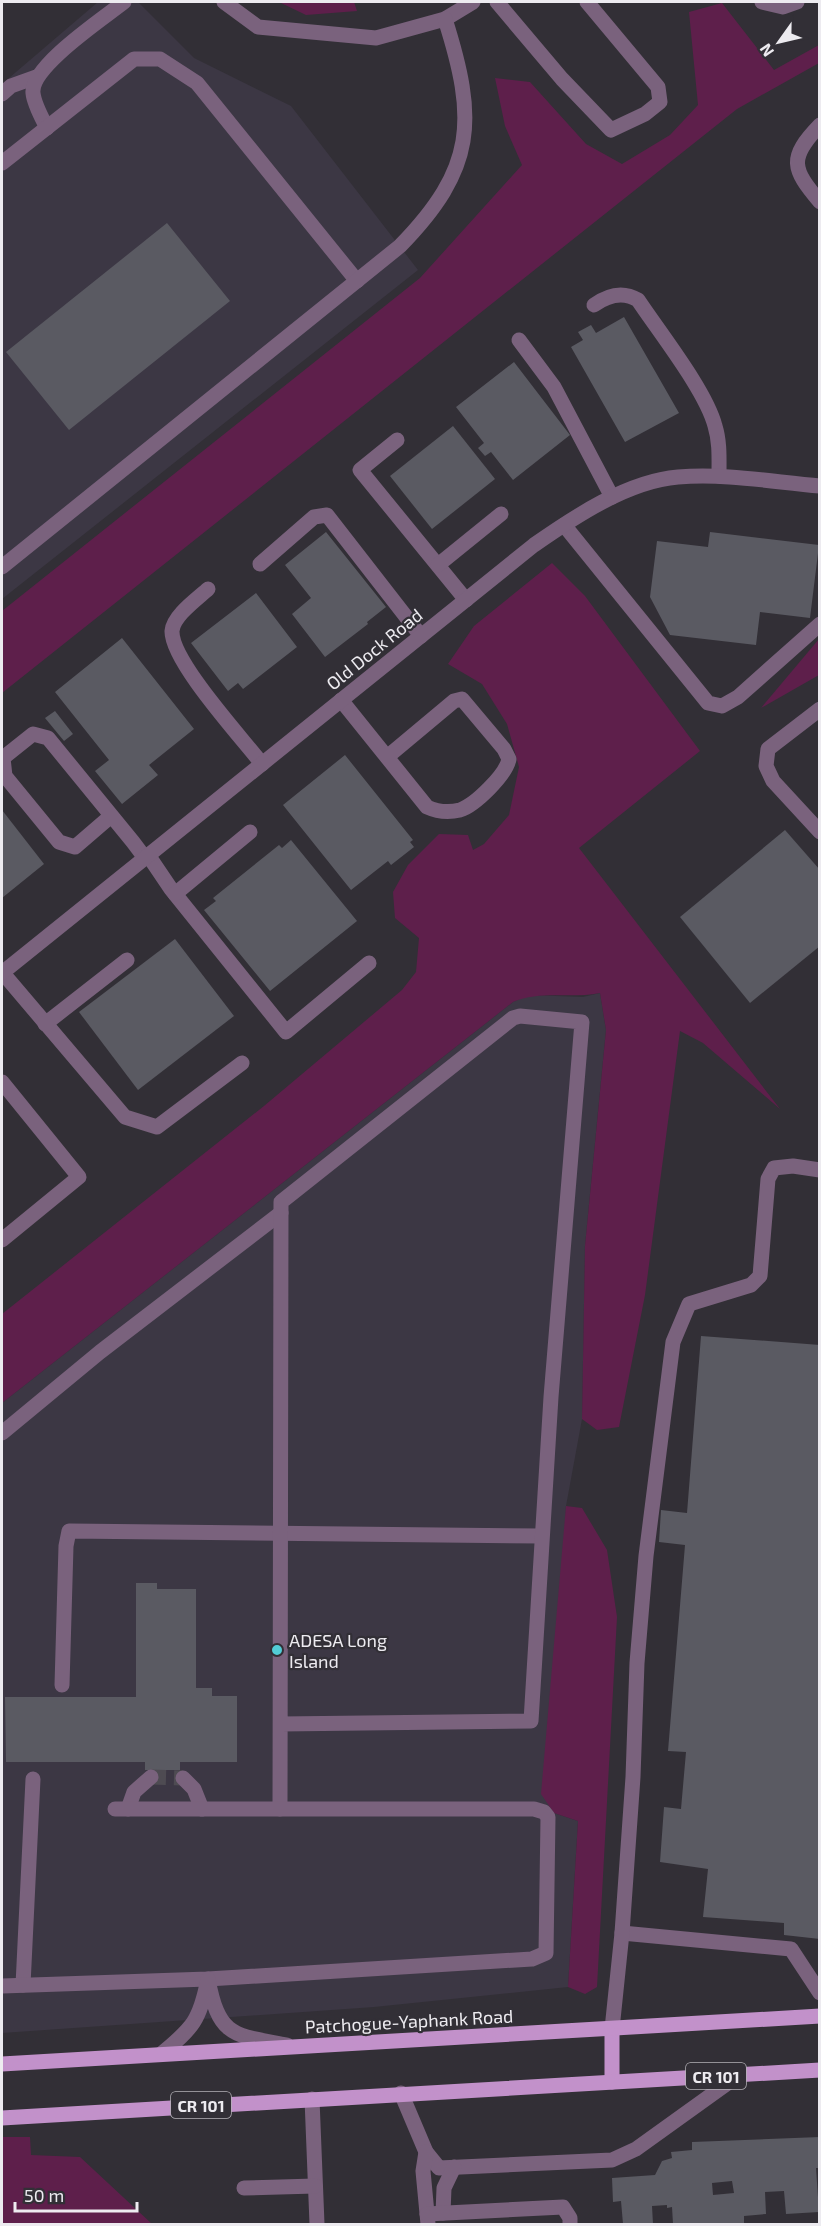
<svg xmlns="http://www.w3.org/2000/svg" width="821" height="2226" viewBox="0 0 821 2226" font-family="'Exo 2',sans-serif">
<style>
.built{fill:#3c3744}
.green{fill:#5e1f4b}
.building{fill:#5a5a62;fill-rule:evenodd}
.lines{fill:none;stroke-linecap:round;stroke-linejoin:round}
.minor-tunnel{stroke:#4e4b52;stroke-width:15;stroke-dasharray:15 8;stroke-linecap:butt}
.minor{stroke:#7a627d;stroke-width:15}
.major{stroke:#c291ca;stroke-width:15}
.poi-dot{fill:#52ccd6;stroke:#322f36;stroke-width:2}
.labels{text-anchor:middle;dominant-baseline:central;stroke-width:4.5;stroke-linejoin:round;paint-order:stroke}
.shield{fill:#322f36;stroke:#b5b3b8;stroke-width:1.5}
.shield-label{font-size:16px;font-weight:bold;fill:#edebf0}
.street-label{font-size:18px;fill:#edebf0;stroke:#322f36}
.poi-label{font-size:18px;fill:#edebf0;stroke:#322f36;text-anchor:start}
</style>
<rect width="100%" height="100%" fill="#322f36"/>
<!-- built -->
<g class="built">
<polygon points="98,2 138,2 194,58 291,106 418,270 2,599 2,84"/>
<polygon points="600,993 606,1030 585,1246 582,1419 566,1506 554,1813 578,1821 568,1987 374,2007 2,2033 2,1403 513,1002 528,995 583,997"/>
</g>
<!-- green -->
<g class="green">
<polygon points="279,2 354,2 357,11 306,15"/>
<polygon points="722,3 774,70 819,45 819,63 737,109 2,693 2,611 420,278 522,165 505,126 495,78 530,82 586,144 622,164 670,135 698,105 689,12"/>
<path d="M552,563L585,596L700,751L579,848L780,1109L703,1043L680,1031L645,1295L619,1427L597,1430L582,1419L585,1246L606,1030L600,993C570,999 540,990 513,1002L2,1403V1314L264,1106L402,990L416,972L419,938L395,918L393,892L408,865L439,834L468,835L473,850L484,844L509,815L519,767L507,724L482,684L448,664L474,626Z"/>
<polygon points="819,639 819,675 761,708"/>
<polygon points="566,1506 582,1508 607,1550 617,1617 597,1987 585,1994 568,1987 578,1821 554,1813 541,1794"/>
<polygon points="2,2137 30,2137 31,2155 80,2157 152,2224 2,2224"/>
</g>
<!-- building -->
<g class="building">
<polygon points="167,223 230,301 69,430 6,352"/>
<polygon points="624,317 679,413 625,442 571,347 583,340 578,332 591,325 596,333"/>
<polygon points="514,362 570,435 513,480 491,452 485,456 478,448 484,443 456,407"/>
<polygon points="453,426 495,479 432,529 390,476"/>
<polygon points="326,532 386,607 367,622 368,624 325,657 292,614 311,598 285,565"/>
<polygon points="710,532 819,545 810,618 760,612 756,645 670,635 650,597 657,541 708,547"/>
<polygon points="256,593 297,647 243,689 238,683 228,691 191,643"/>
<polygon points="122,638 194,729 149,765 158,775 122,804 95,771 109,760 55,692"/>
<polygon points="55,711 73,734 64,741 45,718"/>
<polygon points="345,755 413,840 410,842 414,847 391,865 388,861 351,890 283,805"/>
<polygon points="2,810 44,864 2,898"/>
<polygon points="785,830 820,870 820,946 750,1003 680,917"/>
<polygon points="291,840 357,921 270,991 204,910 216,901 213,898 279,845 282,848"/>
<polygon points="175,939 234,1016 138,1090 79,1012"/>
<polygon points="701,1336 820,1345 820,1939 784,1935 784,1923 703,1917 708,1869 660,1862 664,1807 681,1809 686,1752 668,1751 685,1545 659,1542 661,1510 687,1513"/>
<polygon points="136,1583 157,1583 157,1589 196,1589 196,1688 212,1688 212,1696 237,1696 237,1762 180,1762 180,1770 145,1770 145,1762 6,1762 5,1697 136,1697"/>
<path d="M820,2137V2168H816L819,2212L786,2214L784,2191L765,2192L766,2214L744,2216V2224H673L672,2207L667,2208V2205L652,2206L653,2224H623L621,2201L613,2202L612,2178L655,2175L662,2161L672,2158L671,2152L692,2150V2142ZM732,2181L734,2193L713,2195L712,2183Z"/>
</g>
<g class="lines">
<!-- minor-tunnel -->
<polyline class="minor-tunnel" points="151,1777 183,1778"/>
<!-- minor -->
<g class="minor">
<polyline points="224,2 258,27 376,38 445,19 473,2"/>
<polyline points="497,2 562,79 611,130 645,114 660,102 658,87 587,2"/>
<polyline points="762,2 783,7 797,2"/>
<polyline points="2,94 11,86 36,77"/>
<path d="M820,125C788,158 792,169 820,202"/>
<path d="M47,128C42,118 34,104 33,93C30,67 104,18 124,2"/>
<polyline points="2,163 134,59 160,59 197,83 357,281"/>
<path d="M594,305C608,295 623,291 638,300C660,333 706,391 715,426C720,442 719,459 719,476"/>
<polyline points="519,340 554,387 612,497"/>
<polyline points="397,440 360,470 466,600"/>
<polyline points="564,525 708,703 722,706 738,697 820,624"/>
<polyline points="260,564 314,517 327,515 421,636"/>
<polyline points="438,565 501,514"/>
<path d="M2,567L400,246C476,168 477,120 445,19"/>
<path d="M208,589C197,599 173,616 172,631C171,661 242,738 262,764"/>
<path d="M341,700L427,807C438,812 448,813 460,810C475,805 506,775 509,759L504,749L462,699L454,701L387,757"/>
<polyline points="820,709 768,749 766,766 773,781 820,832"/>
<polyline points="111,816 75,847 59,842 5,776 3,758 33,734 48,738 133,842 145,858"/>
<polyline points="148,855 171,889 286,1032 369,963"/>
<polyline points="175,894 250,832"/>
<polyline points="2,972 125,1117 157,1127 242,1063"/>
<path d="M2,973L534,545C574,517 628,481 678,477C725,473 773,482 820,486"/>
<polyline points="45,1024 127,960"/>
<polyline points="2,1082 79,1177 2,1240"/>
<polyline points="2,1433 100,1352 281,1213"/>
<polyline points="62,1685 66,1546 69,1531 541,1536"/>
<polyline points="183,1778 194,1789 202,1809"/>
<polyline points="128,1809 134,1792 151,1777"/>
<polyline points="280,1809 281,1202 513,1018 520,1016 582,1022 551,1397 531,1721 281,1724"/>
<polyline points="622,1933 791,1949 820,1993"/>
<polyline points="23,1985 33,1779"/>
<polyline points="2,1986 208,1979 532,1959 546,1953 548,1817 544,1812 534,1809 115,1809"/>
<polyline points="612,2029 622,1933 633,1777 637,1663 646,1556 673,1342 689,1304 751,1285 760,1276 768,1179 774,1168 793,1166 820,1170"/>
<path d="M161,2054C193,2028 200,2020 208,1979C219,2038 234,2035 287,2045"/>
<polyline points="401,2093 426,2152 439,2168 612,2160 636,2149 739,2075"/>
<polyline points="312,2099 317,2224"/>
<polyline points="426,2152 423,2171 428,2224"/>
<polyline points="244,2188 315,2186"/>
<polyline points="443,2213 444,2188 454,2167"/>
<polyline points="427,2214 563,2207 570,2218 570,2224"/>
</g>
<!-- major -->
<g class="major">
<polyline points="612,2029 612,2082"/>
<polyline points="2,2064 820,2016"/>
<polyline points="2,2118 820,2070"/>
</g>
</g>
<!-- markers -->
<circle class="poi-dot" cx="277" cy="1650" r="6"/>
<g class="labels">
<!-- shield labels -->
<g class="shield">
<rect x="686" y="2063" width="60" height="26" rx="4.5"/>
<rect x="171" y="2092" width="60" height="26" rx="4.5"/>
</g>
<g class="shield-label">
<text x="716" y="2076">CR 101</text>
<text x="201" y="2105">CR 101</text>
</g>
<!-- street labels -->
<g class="street-label">
<text transform="translate(374 649) rotate(-39)">Old Dock Road</text>
<text transform="translate(409 2021) rotate(-3)">Patchogue-Yaphank Road</text>
</g>
<!-- poi labels -->
<g class="poi-label">
<text x="289" y="1640">ADESA Long<tspan x="289" dy="21">Island</tspan></text>
</g>
</g>
<!-- border -->
<rect width="821" height="2226" fill="none" stroke="#edebf0" stroke-width="6"/>
<!-- north arrow -->
<g transform="translate(779 42) rotate(236)" stroke="#322f36" stroke-width="4.5" paint-order="stroke">
<path d="M0-4.5L10 22L0 15L-10 22Z" fill="#edebf0"/>
<text y="-9" font-size="16" font-weight="bold" text-anchor="middle" fill="#edebf0">N</text>
</g>
<!-- scale -->
<path d="M15 2202v9h122v-9" fill="none" stroke="#edebf0" stroke-width="3"/>
<text x="24" y="2202" font-size="18" fill="#edebf0" stroke="#322f36" stroke-width="4.5" paint-order="stroke">50 m</text>
</svg>
